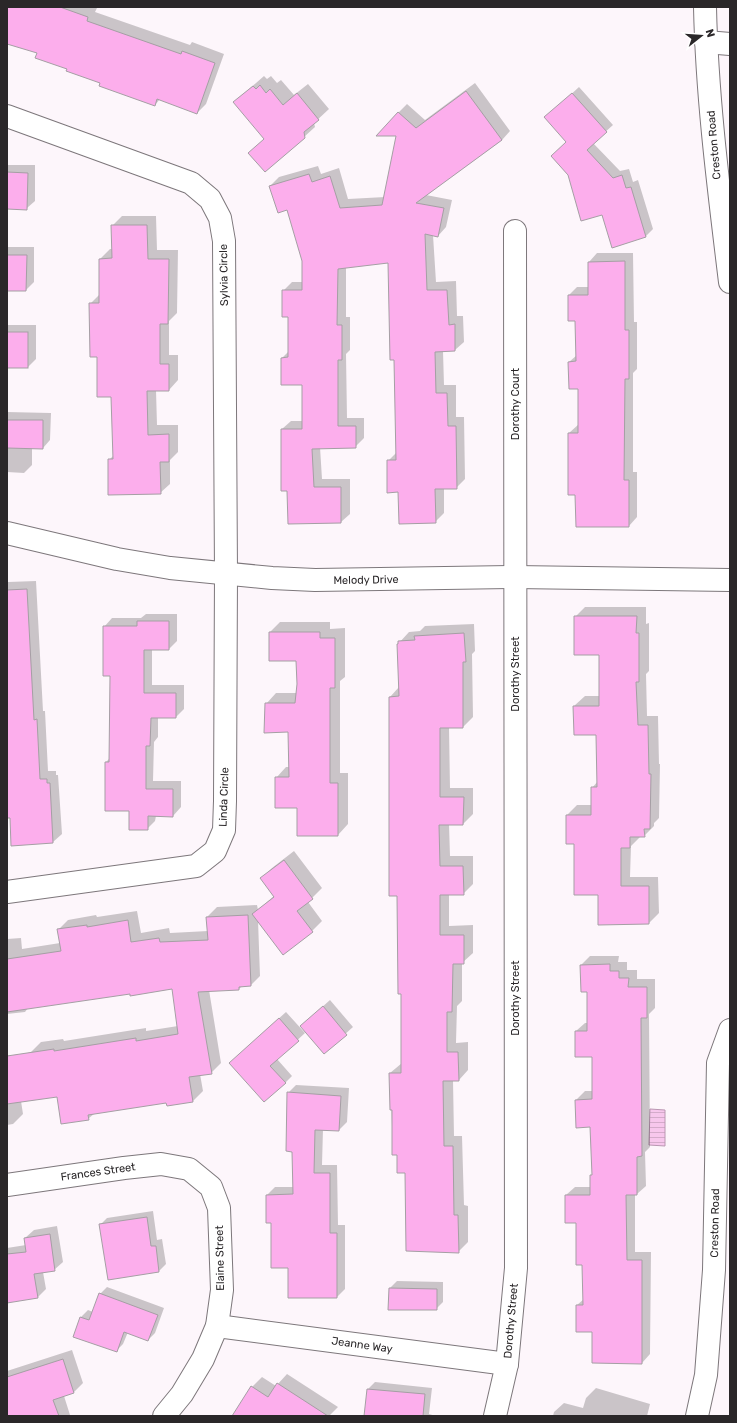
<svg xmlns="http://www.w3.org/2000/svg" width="737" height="1423" viewBox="0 0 737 1423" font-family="Rubik,sans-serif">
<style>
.water{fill:url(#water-rules);stroke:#ba97b2}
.shadow{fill:#0003}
.building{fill:#fcaeec;stroke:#a59fa4}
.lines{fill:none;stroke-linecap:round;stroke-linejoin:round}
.minor-casing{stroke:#7d777b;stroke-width:24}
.tertiary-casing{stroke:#7d777b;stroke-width:24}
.secondary-casing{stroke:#7d777b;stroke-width:24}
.minor{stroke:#fff;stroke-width:22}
.tertiary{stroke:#fff;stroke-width:22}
.secondary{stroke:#fff;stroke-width:22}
.labels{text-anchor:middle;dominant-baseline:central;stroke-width:3;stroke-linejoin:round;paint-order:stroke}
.street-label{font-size:11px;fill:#2a2729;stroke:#fff}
</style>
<defs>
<pattern id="water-rules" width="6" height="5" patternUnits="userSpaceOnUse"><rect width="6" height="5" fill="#f7c7ec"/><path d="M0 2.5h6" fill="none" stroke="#d4abca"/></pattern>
</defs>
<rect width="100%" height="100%" fill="#fdf6fb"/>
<!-- water -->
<polygon class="water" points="650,1109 665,1110 665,1146 649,1145"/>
<!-- shadow -->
<g class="shadow">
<polygon points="7,7 94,7 97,8 95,12 190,45 192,42 224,54 206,104 197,113 160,99 155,105 68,69 38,52 7,43"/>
<polygon points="264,76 267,79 271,76 277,83 281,80 294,95 308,84 329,109 314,123 315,127 304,137 249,153 265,138 234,102"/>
<polygon points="475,83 510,131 502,140 426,195 452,200 446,227 438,236 433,235 436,282 456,281 457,316 463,316 464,342 455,350 443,351 444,385 456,385 456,417 464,417 465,479 456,488 444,488 444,513 435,522 399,491 388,461 397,452 395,359 389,262 346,267 346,317 350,317 350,350 346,354 347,418 364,418 364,438 355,447 320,447 322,479 350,479 350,514 341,522 288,490 282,429 291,421 303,421 303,384 282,358 289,351 289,316 283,291 292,282 303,282 303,261 287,209 270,186 279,177 318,166 321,174 339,168 348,199 385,197 397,135 398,113 407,104 425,120"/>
<polygon points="579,87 613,125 593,143 620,171 629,169 633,182 638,180 653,229 646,236 602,213 553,111"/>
<polygon points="7,165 35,165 35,201 27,208 7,208"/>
<polygon points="122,216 156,216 157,250 178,250 177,313 169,321 169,355 178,355 178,380 169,390 156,390 157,425 178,425 178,452 170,460 170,484 160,493 109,460 114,455 112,396 98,356 90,304 100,294 100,259 110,249 112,249 112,226"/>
<polygon points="7,247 34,247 34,282 26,290 7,290"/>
<polygon points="597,253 633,253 634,322 637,322 637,369 633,373 633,472 637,472 637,517 629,526 576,494 569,433 579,424 579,388 569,362 577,355 576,320 569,295 577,287 589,287 589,262"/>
<polygon points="7,325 36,325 36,359 28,367 7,367"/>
<polygon points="7,412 51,413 50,440 43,448 32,447 32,465 24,473 7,472"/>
<polygon points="7,575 8,582 36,581 43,711 45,711 48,771 56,771 56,775 58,775 62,834 53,842 11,817 7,817"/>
<polygon points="585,607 646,607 646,624 649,623 649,671 646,674 647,716 658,716 659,764 660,764 659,818 654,823 654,826 644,836 640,837 631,846 630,877 658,877 659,913 649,923 599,894 567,815 577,805 592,805 592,788 598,781 597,734 574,706 585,696 600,696 600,654 575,617"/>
<polygon points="146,614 177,614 177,641 169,649 152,649 152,685 184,685 184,709 176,717 158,717 158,737 154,742 153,781 181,781 181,807 173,816 156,816 155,821 147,829 130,810 106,762 110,758 111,675 104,627 112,618 141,618"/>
<polygon points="280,622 330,622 330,629 345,628 345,677 340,681 340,773 348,773 348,824 338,835 298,835 298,807 276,778 286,767 290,767 289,731 266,704 276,693 297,693 298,684 297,660 270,632"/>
<polygon points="474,624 475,651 472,654 473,717 463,727 449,727 450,788 473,788 473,814 463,824 449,824 450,856 473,856 473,884 463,894 449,894 449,926 473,925 473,953 462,963 462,1001 457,1006 456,1043 468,1042 468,1070 459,1080 453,1080 454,1136 462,1136 464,1205 468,1206 468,1242 458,1252 406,1172 398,1154 393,1154 390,1073 402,1063 402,993 398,895 390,895 390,697 399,687 398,644 409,632 420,631 425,626"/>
<polygon points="294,851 322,888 308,902 322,921 312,931 258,920 260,976 250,986 242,986 239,989 209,990 221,1063 211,1073 200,1074 203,1091 193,1101 167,1102 95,1113 88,1119 58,1096 21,1101 23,1114 13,1124 7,1125 7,1059 31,1052 41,1042 63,1039 64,1041 146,1028 146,1031 178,1026 173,988 131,993 28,1008 25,1012 7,1014 7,939 21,938 22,949 60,943 58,930 68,920 96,915 97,917 137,911 141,933 169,928 170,933 208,931 207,917 217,907 257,905 258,910 275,895 262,878 272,868"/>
<polygon points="590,956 619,956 618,962 627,962 627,970 637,970 637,979 655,979 655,1008 649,1014 650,1147 645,1152 646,1186 637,1194 635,1194 635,1252 651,1252 650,1354 642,1363 593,1331 577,1305 584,1299 583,1264 577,1222 566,1195 575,1187 591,1187 593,1174 591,1126 577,1127 576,1100 585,1091 593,1091 593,1056 576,1031 585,1023 588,1023 588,991 581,965"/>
<polygon points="330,1000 353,1027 324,1053 301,1026"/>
<polygon points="286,1012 305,1033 277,1059 292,1076 285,1083 237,1056"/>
<polygon points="296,1085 349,1088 347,1122 339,1130 323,1129 322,1165 337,1165 338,1225 345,1225 345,1289 337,1297 289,1267 272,1222 267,1195 275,1187 294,1187 293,1151 288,1093"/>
<polygon points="153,1211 157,1240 162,1239 166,1264 159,1271 108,1278 100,1225 107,1218"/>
<polygon points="57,1226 63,1262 54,1270 43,1272 46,1289 38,1297 7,1302 7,1248 26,1245 25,1238 34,1230"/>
<polygon points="397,1281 443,1282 443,1302 436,1309 390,1288"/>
<polygon points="107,1287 164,1308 155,1333 148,1340 128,1332 123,1344 116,1351 75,1336 81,1317 88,1310 93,1312 100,1294"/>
<polygon points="72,1350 83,1383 74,1392 64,1396 70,1415 7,1416 7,1371"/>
<polygon points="287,1374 338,1407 329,1416 310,1414 309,1416 234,1416 252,1387 262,1377 276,1386"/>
<polygon points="375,1382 432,1388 429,1414 436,1416 365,1416 368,1389"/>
<polygon points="596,1388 650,1404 647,1416 553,1416 554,1412 564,1403 583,1408 586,1398"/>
</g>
<!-- building -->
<g class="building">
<polygon points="7,7 60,7 88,17 87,21 181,54 182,51 215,63 197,114 157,99 155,106 99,86 100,83 66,71 67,69 35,58 37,53 7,44"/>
<polygon points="260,85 266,93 270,89 283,105 297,93 319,120 304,132 305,138 265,172 248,153 264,139 233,102 253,86 256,89"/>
<polygon points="466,91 502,140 416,203 444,208 438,237 425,234 427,290 447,290 449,325 455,324 455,351 435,352 436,393 447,393 448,426 456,426 457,489 435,489 436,523 399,524 398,492 387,493 387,460 396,460 394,360 390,360 388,263 338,269 337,325 342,325 342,360 338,360 338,426 356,426 356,448 312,449 314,487 341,487 341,523 288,524 287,491 281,491 281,429 302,429 302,385 281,385 281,358 288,357 288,317 282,317 282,290 302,290 302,261 287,210 278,213 269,186 309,174 312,182 330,176 340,208 382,205 396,136 376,136 398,112 416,128"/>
<polygon points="572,93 607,132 587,150 613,178 622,175 626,188 631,187 646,237 612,248 602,215 581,221 568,175 551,156 566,142 544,117"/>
<polygon points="7,172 28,173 27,210 7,209"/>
<polygon points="111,225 147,225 148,259 169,259 168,324 160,324 160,364 169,364 169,391 147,391 148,435 169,434 169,462 160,462 161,494 108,495 108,459 113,459 111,397 97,397 97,357 90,357 89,303 99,303 99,259 112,258"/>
<polygon points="7,255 27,255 26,291 7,291"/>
<polygon points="625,261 625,330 629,330 629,379 625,379 624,480 629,480 629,527 576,527 575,495 568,495 568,433 578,433 578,389 569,389 568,362 576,361 575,321 568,321 568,295 588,295 588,262"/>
<rect x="7" y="332" width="21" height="36"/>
<polygon points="7,420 43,420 43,449 7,448"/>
<polygon points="27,589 34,720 37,719 40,779 47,779 47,783 50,783 53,843 11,846 10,818 7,818 7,590"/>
<polygon points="574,616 637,616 636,633 639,633 639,682 636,682 638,725 648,725 649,774 651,774 650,829 644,829 645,837 630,837 630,848 621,848 621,886 649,886 649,924 598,925 598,895 574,895 574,844 566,844 566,815 591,815 591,787 597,787 596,735 574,735 573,706 599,706 599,655 574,655"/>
<polygon points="137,621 169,621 169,650 144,650 144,693 176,693 176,718 151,718 150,746 146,746 146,789 173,789 173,817 148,816 148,830 129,830 129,811 105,811 105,762 109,762 110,676 103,676 103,626 137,626"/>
<polygon points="269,632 320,632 320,638 335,638 335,688 330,688 330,783 338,783 338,836 297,836 297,808 275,808 275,777 289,777 288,732 264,733 265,703 295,703 297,684 296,661 269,661"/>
<polygon points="464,633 466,662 463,662 463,728 440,728 440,797 464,797 463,825 439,825 440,866 463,866 464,895 440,895 440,935 464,935 464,964 453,964 452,1012 447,1012 447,1052 458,1052 459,1081 443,1081 444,1146 453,1146 454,1215 458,1215 459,1253 406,1251 405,1173 397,1173 397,1155 392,1155 392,1110 390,1110 389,1073 401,1073 401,994 398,994 397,896 389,896 389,697 399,696 397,644 398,644 398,641 415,640 414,636"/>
<polygon points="284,860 313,899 297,911 313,932 283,955 252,914 274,897 260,878"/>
<polygon points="248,915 251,986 239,987 239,990 198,992 212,1074 189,1077 193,1102 167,1106 166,1103 88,1115 89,1120 61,1124 57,1097 7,1104 7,1056 54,1049 54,1051 136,1038 136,1041 178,1034 172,989 130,996 130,994 7,1012 7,959 61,951 57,929 87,925 87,927 128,920 131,942 159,938 160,942 208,940 206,917"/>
<polygon points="610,964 610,971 619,971 619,978 629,978 628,987 647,987 647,1018 641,1018 642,1156 637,1157 637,1195 626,1195 627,1260 642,1260 642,1364 592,1363 592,1332 576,1332 576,1305 583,1305 582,1265 576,1265 576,1223 565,1223 565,1195 590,1195 590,1175 592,1175 590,1127 576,1128 575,1100 592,1099 592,1057 575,1057 575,1031 587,1031 587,992 581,992 580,965"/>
<polygon points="323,1006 347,1035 324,1054 300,1026"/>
<polygon points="279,1018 299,1041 270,1066 286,1083 264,1102 229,1063"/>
<polygon points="287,1092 341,1096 339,1131 315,1130 314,1173 330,1173 330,1233 337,1233 337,1298 288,1298 288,1268 271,1268 271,1223 266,1223 266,1195 293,1194 292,1152 286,1151"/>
<polygon points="147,1217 151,1246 156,1246 159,1272 108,1280 99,1224"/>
<polygon points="50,1234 55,1271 34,1274 38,1298 7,1303 7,1254 26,1252 24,1238"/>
<polygon points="389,1288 437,1289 437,1310 388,1310"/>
<polygon points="99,1293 158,1315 148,1341 124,1332 117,1352 73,1337 80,1317 89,1320"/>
<polygon points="63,1359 74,1393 53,1400 59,1416 7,1416 7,1377"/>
<polygon points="277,1383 328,1416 232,1416 251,1386 268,1397"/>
<polygon points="367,1389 425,1394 423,1416 364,1416"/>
</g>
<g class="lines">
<!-- minor casing -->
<g class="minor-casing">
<g id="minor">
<polyline points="7,116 191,183 210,199 220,218 224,241 226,574 225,801 224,830 215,851 196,866 7,892"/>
<polyline points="7,1185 124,1168 161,1164 189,1169 211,1187 219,1208 222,1290 217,1326 203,1359 182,1394 164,1416"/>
<polyline points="217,1326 507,1364"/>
<polyline points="495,1416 507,1364 516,1268 515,231"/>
</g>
</g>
<!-- tertiary casing -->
<g class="tertiary-casing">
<g id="tertiary">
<polyline points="706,42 730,44"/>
<polyline points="7,533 117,559 170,568 272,578 315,580 515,577 730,580"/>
</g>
</g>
<!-- secondary casing -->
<g class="secondary-casing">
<g id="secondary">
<path d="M705,7C707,99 719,191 730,282"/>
<polyline points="697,1416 706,1375 714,1270 718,1063 730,1030"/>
</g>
</g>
<!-- minor -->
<use href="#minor" class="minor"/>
<!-- tertiary -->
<use href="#tertiary" class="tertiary"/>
<!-- secondary -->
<use href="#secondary" class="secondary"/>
</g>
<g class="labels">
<!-- street labels -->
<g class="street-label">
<text transform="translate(714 145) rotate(-95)">Creston Road</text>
<text transform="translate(224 275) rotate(-91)">Sylvia Circle</text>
<text transform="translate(515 404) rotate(-90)">Dorothy Court</text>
<text transform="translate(366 580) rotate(-1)">Melody Drive</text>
<text transform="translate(515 674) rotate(-90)">Dorothy Street</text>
<text transform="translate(224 797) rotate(-88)">Linda Circle</text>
<text transform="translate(515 998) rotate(-90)">Dorothy Street</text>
<text transform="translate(98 1172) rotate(-8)">Frances Street</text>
<text transform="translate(715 1223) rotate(-89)">Creston Road</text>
<text transform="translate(220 1258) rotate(-91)">Elaine Street</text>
<text transform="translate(511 1321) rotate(-85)">Dorothy Street</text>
<text transform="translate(362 1345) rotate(8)">Jeanne Way</text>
</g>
</g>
<!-- border -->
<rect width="737" height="1423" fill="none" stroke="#2a2729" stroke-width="16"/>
<!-- north arrow -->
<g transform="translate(701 36) rotate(73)" stroke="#ffffff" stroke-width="3" paint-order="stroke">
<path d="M0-3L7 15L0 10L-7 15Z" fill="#2a2729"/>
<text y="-6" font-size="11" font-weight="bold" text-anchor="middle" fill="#2a2729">N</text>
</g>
</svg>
